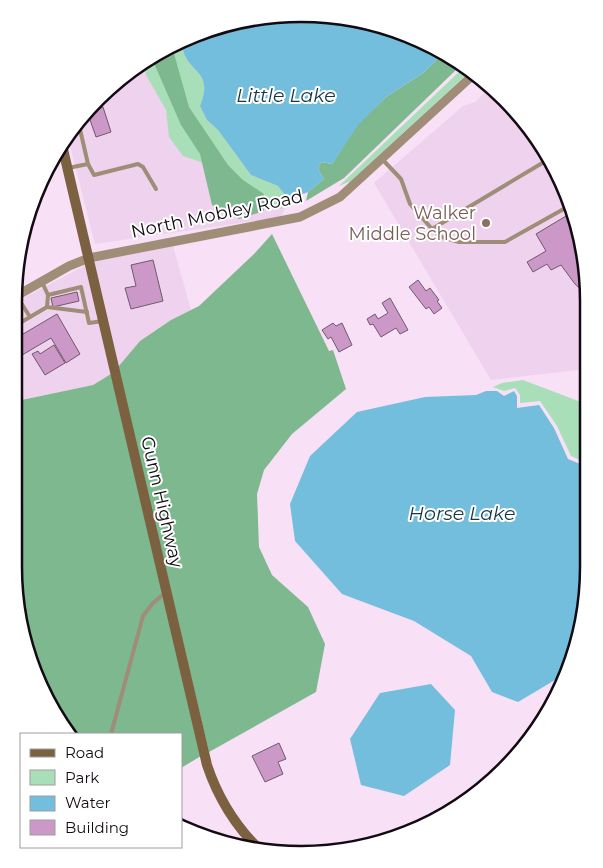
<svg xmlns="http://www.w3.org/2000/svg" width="603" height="868" viewBox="0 0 603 868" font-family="Montserrat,sans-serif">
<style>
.built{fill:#efd2ed}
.green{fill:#a9dfb8}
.forest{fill:#7db88f}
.water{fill:#73bedc}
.building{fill:#cb98c7;stroke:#6e5a6c}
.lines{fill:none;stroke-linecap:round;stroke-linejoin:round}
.service{stroke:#a08d77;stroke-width:4}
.tertiary{stroke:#a08d77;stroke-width:9}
.secondary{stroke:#7c6141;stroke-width:10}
.education-dot{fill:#8d6e63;stroke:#fff;stroke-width:2}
.labels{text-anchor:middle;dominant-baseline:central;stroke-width:4;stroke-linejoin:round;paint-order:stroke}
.education-label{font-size:18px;fill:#785e54;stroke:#fff;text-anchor:end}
.street-label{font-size:18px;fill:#120b12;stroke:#fff}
.water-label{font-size:19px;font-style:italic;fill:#143845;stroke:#fff}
.rim{fill:none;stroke:#120b12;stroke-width:2.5}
</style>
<rect width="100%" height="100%" fill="#f8e0f6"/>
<!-- built -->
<g class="built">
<polygon points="182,45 183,54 289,200 281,217 95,244 68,138 112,85"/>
<polygon points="488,89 518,112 560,174 587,264 587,369 491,380 374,183 463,106 475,102"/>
<polygon points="173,246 191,310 171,320 140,341 118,367 94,262"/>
<polygon points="86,265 111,374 93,385 17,401 18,301"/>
</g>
<!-- green -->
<g class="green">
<path d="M182,45C186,75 215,68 200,106L207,120L218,130L251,175L278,186L289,200L281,209L259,206L220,180L201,162L183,156L169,137L166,110L146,75L145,66Z"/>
<polygon points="462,69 468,73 351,181 339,186"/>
<polygon points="523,380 581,402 588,410 588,454 580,460 571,456 557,426 540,401 520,403 520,395 515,388 504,391 493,387 502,383"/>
</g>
<!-- forest -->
<g class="forest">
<polygon points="173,50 189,107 228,165 243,180 264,194 264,211 239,219 212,205 200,154 181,125 153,61"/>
<polygon points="443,54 459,67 344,178 306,201 308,192 324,179 318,169 321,162 332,164 357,125 386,97 423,73"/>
<polygon points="272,234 329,351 333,350 346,389 292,434 264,470 257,494 259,547 272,575 308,607 325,644 316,692 209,752 118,367 140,341 171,320 199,306 254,254"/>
<polygon points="111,374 201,756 181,768 181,734 69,734 62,726 24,641 14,566 17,401 93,385"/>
</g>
<!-- water -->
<g class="water">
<path d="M320,14L429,43L443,54L423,73L386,97L358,125L332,164L321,162L318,169L324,179L308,192L289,200L278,186L251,175L218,130L207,120L200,106C215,68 186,75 182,45L209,29Z"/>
<polygon points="486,391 497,391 504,396 514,391 517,396 517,408 539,405 554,428 568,459 580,464 588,459 589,585 576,634 560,677 518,702 492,692 471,656 414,621 342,594 295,541 290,504 310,456 357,412 425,397 476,395"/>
<polygon points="431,684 455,710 450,765 404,796 361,785 350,739 380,693"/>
</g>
<!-- building -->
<g class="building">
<polygon points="103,107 111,132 96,137 88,114"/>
<polygon points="571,213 582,249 575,252 587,268 587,295 575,284 561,265 551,270 547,264 533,272 527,262 546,251 536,234"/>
<polygon points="153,260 163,301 131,309 125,288 136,286 131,265"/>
<polygon points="418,280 426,291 430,288 439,300 437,301 442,308 434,314 429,307 426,309 409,287"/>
<polygon points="77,292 79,301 53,307 51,298"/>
<polygon points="390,298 408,330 400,334 396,328 381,337 373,324 370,325 367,319 375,314 378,319 388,313 382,303"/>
<polygon points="57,314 80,354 66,363 51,338 17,358 18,337"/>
<polygon points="333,323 336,326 342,323 352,345 339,352 331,337 328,339 322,330"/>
<polygon points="54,345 65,363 45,375 32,354 38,351 40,354"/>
<polygon points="279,743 286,759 278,762 283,774 265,782 252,756"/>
</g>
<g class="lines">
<!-- service -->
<g class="service">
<polyline points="382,159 401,179 410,204 432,229"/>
<polyline points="549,159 432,229 438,236 459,242 505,242 569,206"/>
<polyline points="88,164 94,175 138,164 143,167 156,189"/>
<polyline points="68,168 88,164 79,125"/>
<polyline points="48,295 81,287 89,323 103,321"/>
<polyline points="47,307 87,312"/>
<polyline points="30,317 47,307 48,295 42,282"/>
<polyline points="18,324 30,317 18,298"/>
<polyline points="111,734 143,616 153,603 165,593"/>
</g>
<!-- tertiary -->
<polyline class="tertiary" points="18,295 69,266 89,258 300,217 340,197 472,76"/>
<!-- secondary -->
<path class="secondary" d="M62,145L207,765C218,798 236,827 261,851"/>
</g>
<!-- markers -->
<circle class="education-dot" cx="486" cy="223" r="5"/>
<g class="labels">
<!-- education labels -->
<g class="education-label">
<text x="476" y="213">Walker<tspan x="476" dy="21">Middle School</tspan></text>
</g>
<!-- street labels -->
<g class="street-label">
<text transform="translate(217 214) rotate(-12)">North Mobley Road</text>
<text transform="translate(162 502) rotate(77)">Gunn Highway</text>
</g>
<!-- water labels -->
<g class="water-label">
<text x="286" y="95">Little Lake</text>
<text x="462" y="513">Horse Lake</text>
</g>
</g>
<!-- crop -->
<path d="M0 0H603V868H0ZM301 22H301A279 279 0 0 1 580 301V567A279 279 0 0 1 301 846H301A279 279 0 0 1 22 567V301A279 279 0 0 1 301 22Z" fill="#fff" fill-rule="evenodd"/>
<path class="rim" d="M301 22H301A279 279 0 0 1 580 301V567A279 279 0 0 1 301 846H301A279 279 0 0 1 22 567V301A279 279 0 0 1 301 22Z"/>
<!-- legend -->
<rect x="20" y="733" width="162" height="115" fill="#ffffff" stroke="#a09da0"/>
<rect x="30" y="749" width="25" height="8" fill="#7c6141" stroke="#a09da0"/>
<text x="65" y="758" font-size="15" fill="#120b12">Road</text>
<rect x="30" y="770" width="25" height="15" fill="#a9dfb8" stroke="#a09da0"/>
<text x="65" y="783" font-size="15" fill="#120b12">Park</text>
<rect x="30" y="796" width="25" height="15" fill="#73bedc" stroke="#a09da0"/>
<text x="65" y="808" font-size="15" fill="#120b12">Water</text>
<rect x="30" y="820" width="25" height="15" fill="#cb98c7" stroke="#a09da0"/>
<text x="65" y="833" font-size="15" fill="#120b12">Building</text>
</svg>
